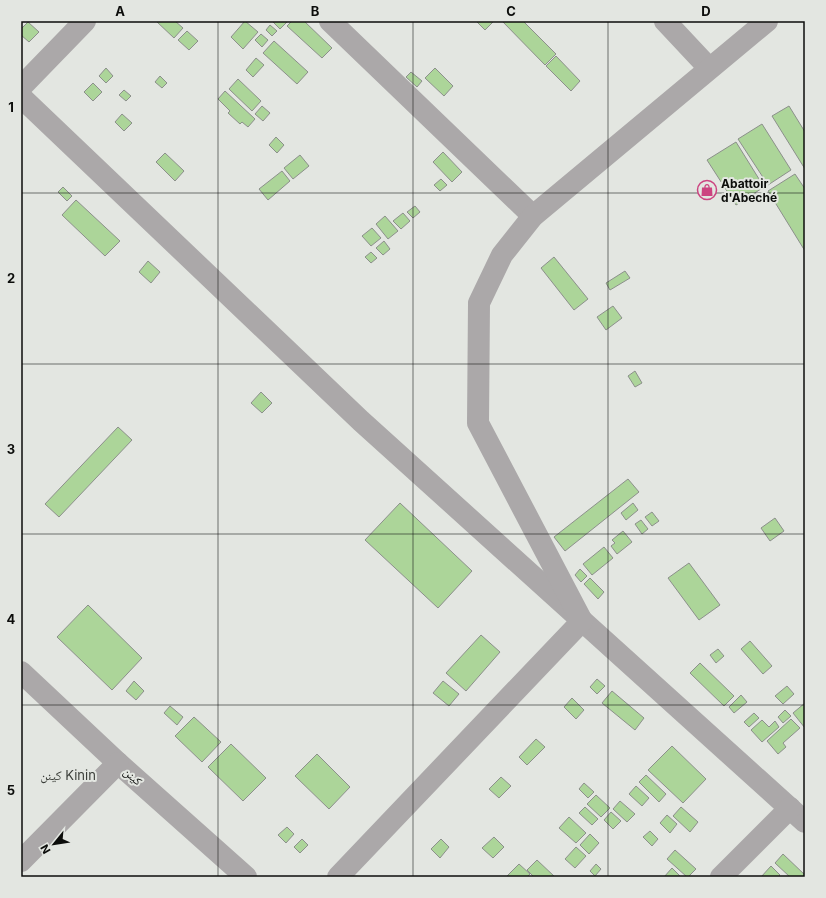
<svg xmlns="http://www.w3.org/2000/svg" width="826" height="898" viewBox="0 0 826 898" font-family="Inter,'Noto Naskh Arabic',sans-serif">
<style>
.building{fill:#acd599;stroke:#8c908b}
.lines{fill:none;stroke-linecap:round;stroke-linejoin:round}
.minor{stroke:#aba8a9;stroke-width:22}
.grid{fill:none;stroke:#0c0d0b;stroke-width:1;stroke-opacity:0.55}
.labels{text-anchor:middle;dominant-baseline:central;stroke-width:4;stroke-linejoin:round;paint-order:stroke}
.poi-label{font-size:12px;font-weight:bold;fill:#0c0d0b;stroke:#e3e6e1;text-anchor:start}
.street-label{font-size:12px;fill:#0c0d0b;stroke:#e3e6e1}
.neighbourhood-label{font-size:13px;fill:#3b3e39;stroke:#e3e6e1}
.neatline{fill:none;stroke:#0c0d0b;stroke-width:1.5}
.grid-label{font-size:13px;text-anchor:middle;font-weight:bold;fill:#0c0d0b}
</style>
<rect width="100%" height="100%" fill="#e3e6e1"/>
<!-- building -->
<g class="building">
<polygon points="156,21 175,21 183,28 174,38"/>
<polygon points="245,21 258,32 243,49 231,37"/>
<polygon points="272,21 288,21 280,29"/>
<polygon points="292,21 304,21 332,48 322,58 287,26"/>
<polygon points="476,21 494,21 485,30"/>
<polygon points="502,21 523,21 556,54 545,65"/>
<polygon points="28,22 39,32 29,42 21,35 21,29"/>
<polygon points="270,25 277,31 272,36 266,30"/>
<polygon points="187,31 198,41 189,50 178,40"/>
<polygon points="261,34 268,40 262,47 255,40"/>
<polygon points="274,41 308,72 297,84 263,53"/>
<polygon points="556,56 580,81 571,91 546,66"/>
<polygon points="256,58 264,65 253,77 246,70"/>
<polygon points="106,68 113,76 106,83 99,76"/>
<polygon points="435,68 453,86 444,96 425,78"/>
<polygon points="411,72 422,81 417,87 406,77"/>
<polygon points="160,76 167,83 162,88 155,82"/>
<polygon points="238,79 261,101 252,111 229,89"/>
<polygon points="93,83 102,92 93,101 84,92"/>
<polygon points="124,90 131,96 126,101 119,95"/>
<polygon points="225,91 255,119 248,127 242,122 240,124 228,113 230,111 218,99"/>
<polygon points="262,106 270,113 263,121 255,114"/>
<polygon points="789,106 805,132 805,169 772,116"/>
<polygon points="122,114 132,123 124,131 115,122"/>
<polygon points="762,124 791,170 768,185 738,139"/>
<polygon points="276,137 284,145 277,153 269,145"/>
<polygon points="736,142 764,187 736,205 707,160"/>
<polygon points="443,152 462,172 452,182 433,162"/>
<polygon points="165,153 184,171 175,181 156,162"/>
<polygon points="300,155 309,166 293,179 284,168"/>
<polygon points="282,171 290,181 268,200 259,189"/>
<polygon points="795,174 805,189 805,251 768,191"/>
<polygon points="441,179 447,185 440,191 434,185"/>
<polygon points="63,187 72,196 67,201 58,192"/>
<polygon points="76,200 120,241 105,256 62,215"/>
<polygon points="415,206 420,212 413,218 407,212"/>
<polygon points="403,213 410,221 401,229 393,221"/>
<polygon points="385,216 398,231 388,239 376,224"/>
<polygon points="372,228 381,238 371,246 362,236"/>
<polygon points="384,241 390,249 383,255 376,248"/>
<polygon points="371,252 377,258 371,263 365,257"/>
<polygon points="554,257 588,299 574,310 541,268"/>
<polygon points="148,261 160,272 151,283 139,272"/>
<polygon points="625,271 630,278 610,290 606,283"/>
<polygon points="613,306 622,318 606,330 597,317"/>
<polygon points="635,371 642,383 635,387 628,376"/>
<polygon points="261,392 272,403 262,413 251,403"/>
<polygon points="118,427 132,440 59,517 45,504"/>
<polygon points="628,479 639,492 565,551 554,537"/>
<polygon points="400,503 472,571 438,608 365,540"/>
<polygon points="633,503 638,510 626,520 621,513"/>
<polygon points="652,512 659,521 652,526 645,517"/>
<polygon points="775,518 784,531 770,541 761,528"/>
<polygon points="641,520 648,529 642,534 635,524"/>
<polygon points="623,531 632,542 617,554 611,546 615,543 612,540"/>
<polygon points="604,547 613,558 592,575 583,564"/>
<polygon points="689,563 720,605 699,620 668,578"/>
<polygon points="580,569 587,576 581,582 575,575"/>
<polygon points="590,578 604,592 598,599 584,584"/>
<polygon points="88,605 142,658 112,690 57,637"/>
<polygon points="481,635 500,652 466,691 446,673"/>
<polygon points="750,641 772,666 763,674 741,649"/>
<polygon points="718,649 724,656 716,663 710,655"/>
<polygon points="700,663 734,696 724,706 690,673"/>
<polygon points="597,679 605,686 597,694 590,687"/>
<polygon points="134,681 144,691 136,700 126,691"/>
<polygon points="443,681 459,694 449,706 433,693"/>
<polygon points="787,686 794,694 783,704 775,696"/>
<polygon points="612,691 644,718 635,730 602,703"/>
<polygon points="741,695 747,702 734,713 729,707"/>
<polygon points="572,698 584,710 576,719 564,707"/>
<polygon points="805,703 805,728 793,713"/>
<polygon points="170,706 183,717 177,725 164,713"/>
<polygon points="785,710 791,716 783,723 778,717"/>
<polygon points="754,713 759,718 749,727 744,722"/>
<polygon points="194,717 221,742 202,762 175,736"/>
<polygon points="791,719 800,728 783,743 786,747 778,754 767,741"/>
<polygon points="762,720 769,727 775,721 779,727 762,742 751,730"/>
<polygon points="536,739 545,747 527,765 519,757"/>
<polygon points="231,744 266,778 243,801 208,767"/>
<polygon points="672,746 706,779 683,803 648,770"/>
<polygon points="317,754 350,787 329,809 295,776"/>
<polygon points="646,775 666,794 659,802 639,782"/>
<polygon points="501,777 511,786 499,798 489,789"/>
<polygon points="584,783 594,792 588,798 579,789"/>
<polygon points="636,786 649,798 642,806 629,794"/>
<polygon points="596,795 610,808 601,817 587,804"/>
<polygon points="620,801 635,814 627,822 613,809"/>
<polygon points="585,807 598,819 592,825 579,813"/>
<polygon points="681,807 698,822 690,832 673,816"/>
<polygon points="611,812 621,821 613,829 604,820"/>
<polygon points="667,815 677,824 670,833 660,823"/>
<polygon points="569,817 586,833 576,843 559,828"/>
<polygon points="287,827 294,834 286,843 278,835"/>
<polygon points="650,831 658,839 652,846 643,837"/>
<polygon points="590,834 599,843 589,854 580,845"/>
<polygon points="494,837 504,847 493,858 482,848"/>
<polygon points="302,839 308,845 300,853 294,847"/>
<polygon points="441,839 449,847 440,858 431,849"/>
<polygon points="576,847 586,856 575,868 565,859"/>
<polygon points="675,850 696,869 688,877 687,877 667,859"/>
<polygon points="783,854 805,875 803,877 790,877 775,863"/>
<polygon points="537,860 555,877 534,877 527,870"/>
<polygon points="519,864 530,874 527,877 506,877"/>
<polygon points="596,864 601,869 595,876 590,871"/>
<polygon points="771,866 780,875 778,877 761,877"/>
<polygon points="672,868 681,877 664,877"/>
</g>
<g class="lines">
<!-- minor -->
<g class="minor">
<polyline points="330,21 533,216"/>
<polyline points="665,21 709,68"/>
<polyline points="21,87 85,21"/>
<polyline points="21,97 361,421 805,822"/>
<polyline points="21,672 118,763 246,877"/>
<polyline points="21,861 118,763"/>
<polyline points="338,877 582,621 478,423 479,303 502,255 533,216 767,21"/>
<polyline points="721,877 790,808"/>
</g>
</g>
<!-- grid -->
<path class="grid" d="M218,21V877M413,21V877M608,21V877M21,193H805M21,364H805M21,534H805M21,705H805"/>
<!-- icons -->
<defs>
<g id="shop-ring" transform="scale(1)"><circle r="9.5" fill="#e3e6e1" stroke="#cc4480" stroke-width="1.5"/><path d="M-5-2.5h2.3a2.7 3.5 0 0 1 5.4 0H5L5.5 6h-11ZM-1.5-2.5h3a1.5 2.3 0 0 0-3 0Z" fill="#cc4480"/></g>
</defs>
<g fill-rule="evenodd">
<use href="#shop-ring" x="707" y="190"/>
</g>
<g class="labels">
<!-- poi labels -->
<g class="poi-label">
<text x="721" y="183">Abattoir<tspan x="721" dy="14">d'Abeché</tspan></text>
</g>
<!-- street labels -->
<g class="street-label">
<text transform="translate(133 776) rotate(42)">كينن</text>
</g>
<!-- neighbourhood labels -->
<g class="neighbourhood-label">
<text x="68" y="775">كينن Kinin</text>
</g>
</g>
<!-- border -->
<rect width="826" height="898" fill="none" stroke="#e3e6e1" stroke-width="44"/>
<!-- north arrow -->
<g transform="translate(54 844) rotate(240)" stroke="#e3e6e1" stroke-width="3" paint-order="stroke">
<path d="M0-3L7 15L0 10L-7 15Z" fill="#0c0d0b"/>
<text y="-6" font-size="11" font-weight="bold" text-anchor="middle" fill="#0c0d0b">N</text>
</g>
<rect x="22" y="22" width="782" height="854" class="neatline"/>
<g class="grid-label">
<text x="120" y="16">A</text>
<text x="315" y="16">B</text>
<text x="511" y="16">C</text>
<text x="706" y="16">D</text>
<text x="11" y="112">1</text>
<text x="11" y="283">2</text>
<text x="11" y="454">3</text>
<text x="11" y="624">4</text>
<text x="11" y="795">5</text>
</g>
</svg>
